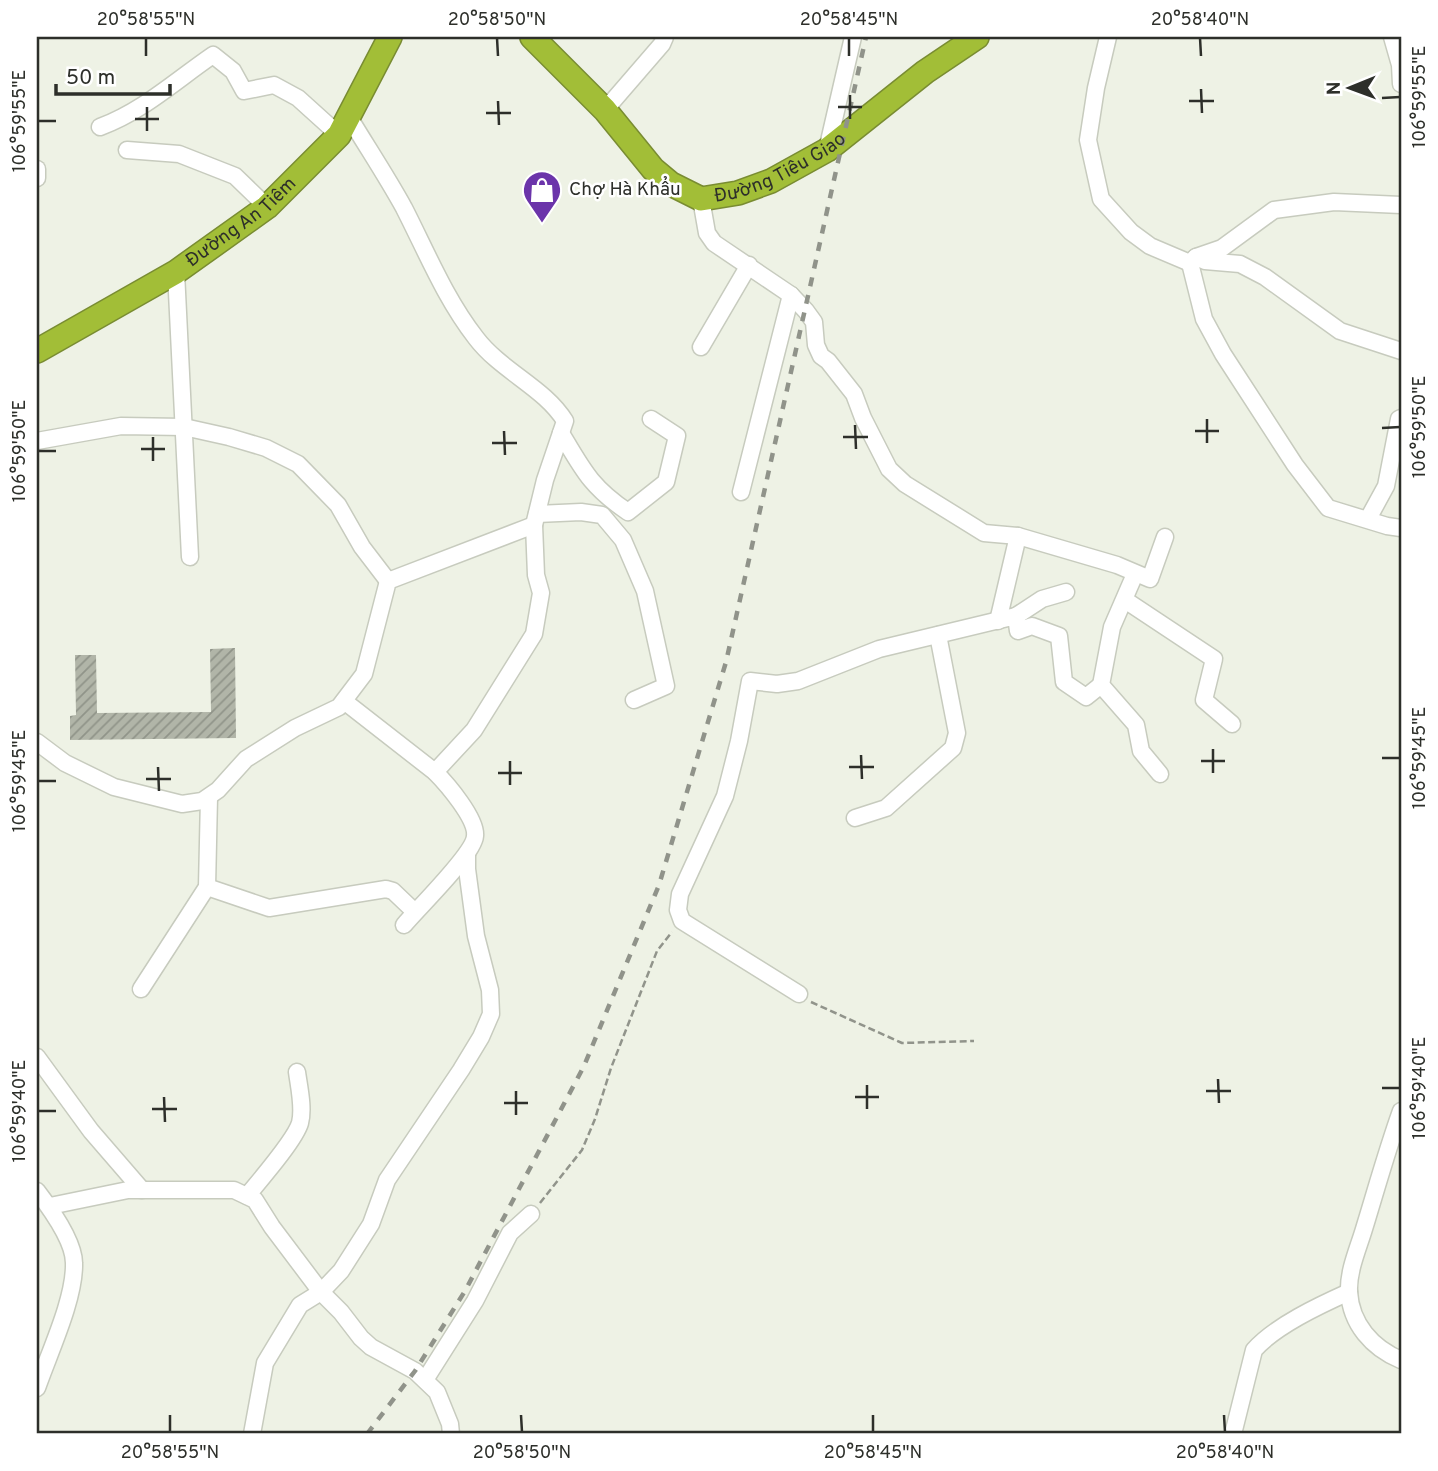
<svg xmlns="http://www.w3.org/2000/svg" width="1438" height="1471" viewBox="0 0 1438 1471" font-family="Overpass,sans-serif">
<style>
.building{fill:url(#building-hatch)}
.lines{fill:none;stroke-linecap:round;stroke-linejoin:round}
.minor-casing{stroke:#c7cbbe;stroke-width:19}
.highway-casing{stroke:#798c32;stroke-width:26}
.path{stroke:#91948b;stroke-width:2.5;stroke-dasharray:7 3.5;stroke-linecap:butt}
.minor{stroke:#fff;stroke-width:16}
.highway{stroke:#a2be37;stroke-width:23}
.rail{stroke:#90938a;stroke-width:4.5;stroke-dasharray:9 9;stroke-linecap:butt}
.ticks{fill:none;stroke:#2d2f2a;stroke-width:2.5}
.labels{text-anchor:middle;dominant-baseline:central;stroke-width:5;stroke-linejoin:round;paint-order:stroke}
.street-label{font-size:19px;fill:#2d2f2a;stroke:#fff}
.poi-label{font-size:19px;fill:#2d2f2a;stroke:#fff;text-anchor:start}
.neatline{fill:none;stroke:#2d2f2a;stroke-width:2.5}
.ticks-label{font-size:18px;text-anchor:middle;fill:#2d2f2a}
</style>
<defs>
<pattern id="building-hatch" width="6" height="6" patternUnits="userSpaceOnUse" patternTransform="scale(1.75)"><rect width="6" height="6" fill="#b1b5a8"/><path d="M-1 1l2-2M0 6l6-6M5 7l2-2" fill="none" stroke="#909489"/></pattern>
</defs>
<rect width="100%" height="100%" fill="#eef2e5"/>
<!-- building -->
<polygon class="building" points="235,648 236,738 70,740 70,716 76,715 75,655 96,655 97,713 211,712 210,649"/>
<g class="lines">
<!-- minor casing -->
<g class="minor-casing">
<g id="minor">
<polyline points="1108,37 1096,88 1088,140 1101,199 1131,232 1150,246 1190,263 1196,257 1222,248 1274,210 1334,202 1401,205"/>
<polyline points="1392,37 1400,65 1401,84"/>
<polyline points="605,110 662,44 665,37"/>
<path d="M349,117C367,147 387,177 404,208C427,253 445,298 476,338C501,371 545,388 565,421L545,480L534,525L536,575L541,593L534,634L474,730L435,772"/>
<path d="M100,127C143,111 175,81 213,55L233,71L244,91L274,85L298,98L339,135"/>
<polyline points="127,150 179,154 235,176 267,207"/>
<polyline points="827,150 853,37"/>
<polyline points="37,169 37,178"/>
<polyline points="701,199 707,233 714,243 791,295 806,311 814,322 816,345 821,356 828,361 854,394 863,418 889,469 905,484 984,533 1018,536 1117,565 1150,579 1165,537"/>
<polyline points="1196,257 1205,261 1240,264 1265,277 1340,331 1401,351"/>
<polyline points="1190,263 1204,319 1223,354 1295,465 1328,508 1387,526 1401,528"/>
<polyline points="176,272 190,557"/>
<polyline points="701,347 749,265"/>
<path d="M561,433C583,470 591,487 628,512L666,482L677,436L651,419"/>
<polyline points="37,441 121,426 184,427 229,437 266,448 298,464 338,505 362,547 388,581"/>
<polyline points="741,492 791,295"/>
<polyline points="537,514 581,512 602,515 623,540 645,591 666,686 634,700"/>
<polyline points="1368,519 1386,486 1399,419 1401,418"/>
<polyline points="1135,574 1112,627 1101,685 1136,725 1141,751 1160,774"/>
<polyline points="1125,600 1214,659 1204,700 1232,724"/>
<polyline points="1016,616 1042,599 1066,592"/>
<polyline points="998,621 1018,536"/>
<path d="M344,701L435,772C447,784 477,819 475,836C474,854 418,908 404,925"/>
<polyline points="37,742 65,763 114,787 182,804 202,801 218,790 246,759 295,728 339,707 364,674 388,581 534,525"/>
<polyline points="855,818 886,808 953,748 957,733 938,635"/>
<polyline points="207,887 269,908 386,889 393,891 415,912"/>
<polyline points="141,989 207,887 209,797"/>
<polyline points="799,994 682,921 678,910 680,894 725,796 739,741 750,681 777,684 798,681 879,649 1016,616 1018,631 1032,626 1059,636 1064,682 1086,697 1101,685"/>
<polyline points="37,1057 91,1131 142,1190"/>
<path d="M1401,1111C1387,1150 1376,1190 1364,1229C1358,1249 1348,1271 1349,1292C1351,1324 1372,1348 1401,1360"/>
<path d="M37,1191C50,1208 74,1241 74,1263C75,1299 49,1353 37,1388"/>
<path d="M247,1196C260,1180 295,1140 300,1123C304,1108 299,1087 297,1072"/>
<polyline points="50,1206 128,1190 234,1190 255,1200 272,1227 321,1292 341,1312 361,1338 371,1347 415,1371 437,1392 450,1424 451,1434"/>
<polyline points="425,1380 475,1301 510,1233 531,1214"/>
<polyline points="252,1434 265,1363 300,1305 321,1292 341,1271 371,1224 387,1180 461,1070 481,1037 491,1014 490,990 476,936 467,869 467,854"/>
<path d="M1233,1434L1254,1350C1275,1326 1320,1305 1349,1292"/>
</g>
</g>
<!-- highway casing -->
<g class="highway-casing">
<g id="highway">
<path id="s1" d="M532,37L605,110L653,169L671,184L701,199L738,193L771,181L827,150L925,72L977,37"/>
<path id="s2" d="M37,351L176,272L267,207L339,135L390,37"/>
</g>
</g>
<!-- path -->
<g class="path">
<polyline points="811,1002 902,1043 974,1041"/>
<polyline points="540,1203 582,1150 595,1119 611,1068 657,951 672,932"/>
</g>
<!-- minor -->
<use href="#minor" class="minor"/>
<!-- highway -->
<use href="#highway" class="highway"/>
<!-- rail -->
<polyline class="rail" points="367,1434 415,1371 465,1291 584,1066 659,885 726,662 866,37"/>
</g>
<!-- ticks -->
<path class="ticks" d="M146,38V56M497,38L498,56M849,38V56M1200,38L1201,56M1201,89L1202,113M850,95V119M1382,98L1400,97M498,101L499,125M1189,101H1214M147,107V131M838,107H862M486,113H511M135,119H159M38,121H56M1207,419V443M855,425L856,449M1382,428L1400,427M504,431L505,455M1195,431H1219M153,437V461M843,437H868M492,443H517M141,449H165M38,451H56M1213,749V773M861,755L862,779M1382,758H1400M510,761V785M1201,761H1225M158,767L159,791M849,767H874M498,773H522M146,779H171M38,781H56M1218,1079L1219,1103M867,1085V1109M1382,1088H1400M516,1091V1115M1206,1091H1231M164,1097L165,1122M855,1097H879M504,1103H528M152,1109H177M38,1111H56M170,1415V1432M521,1415L522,1432M873,1415V1432M1224,1415L1225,1432"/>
<!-- icons -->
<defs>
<g id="shop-pin" transform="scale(2.0125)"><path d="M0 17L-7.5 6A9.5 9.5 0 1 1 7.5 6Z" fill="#6b34aa" stroke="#fff"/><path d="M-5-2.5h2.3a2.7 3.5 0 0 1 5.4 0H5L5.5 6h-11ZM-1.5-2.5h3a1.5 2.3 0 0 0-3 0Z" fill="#fff"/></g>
</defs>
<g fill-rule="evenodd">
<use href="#shop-pin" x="542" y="190"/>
</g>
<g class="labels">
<!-- street labels -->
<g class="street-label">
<text stroke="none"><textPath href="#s1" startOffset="322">Đường Tiêu Giao</textPath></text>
<text stroke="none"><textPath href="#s2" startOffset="242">Đường An Tiêm</textPath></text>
</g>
<!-- poi labels -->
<g class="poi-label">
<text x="569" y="190">Chợ Hà Khẩu</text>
</g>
</g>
<!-- border -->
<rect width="1438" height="1471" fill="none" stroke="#ffffff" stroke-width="77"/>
<!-- north arrow -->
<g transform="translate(1350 88) rotate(269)" stroke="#ffffff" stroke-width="5" paint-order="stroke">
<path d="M0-5L12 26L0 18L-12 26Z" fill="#2d2f2a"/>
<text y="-10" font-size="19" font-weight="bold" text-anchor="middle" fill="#2d2f2a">N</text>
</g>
<!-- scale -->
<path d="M56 84v10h114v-10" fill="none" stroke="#2d2f2a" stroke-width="3.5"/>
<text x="66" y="84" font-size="21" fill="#2d2f2a" stroke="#ffffff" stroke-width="5" paint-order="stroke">50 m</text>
<rect x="38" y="38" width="1362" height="1394" class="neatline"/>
<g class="ticks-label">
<text x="146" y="25">20°58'55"N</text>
<text x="497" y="25">20°58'50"N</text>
<text x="849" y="25">20°58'45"N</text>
<text x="1200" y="25">20°58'40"N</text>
<text transform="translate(1419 97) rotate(-90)" y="6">106°59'55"E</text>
<text transform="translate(19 121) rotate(-90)" y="6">106°59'55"E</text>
<text transform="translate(1419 427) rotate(-90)" y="6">106°59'50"E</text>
<text transform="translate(19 451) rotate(-90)" y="6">106°59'50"E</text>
<text transform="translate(1419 758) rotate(-90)" y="6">106°59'45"E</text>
<text transform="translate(19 781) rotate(-90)" y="6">106°59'45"E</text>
<text transform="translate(1419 1088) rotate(-90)" y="6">106°59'40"E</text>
<text transform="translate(19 1111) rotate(-90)" y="6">106°59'40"E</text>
<text x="170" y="1458">20°58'55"N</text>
<text x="522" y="1458">20°58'50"N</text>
<text x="873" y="1458">20°58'45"N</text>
<text x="1225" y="1458">20°58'40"N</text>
</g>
</svg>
